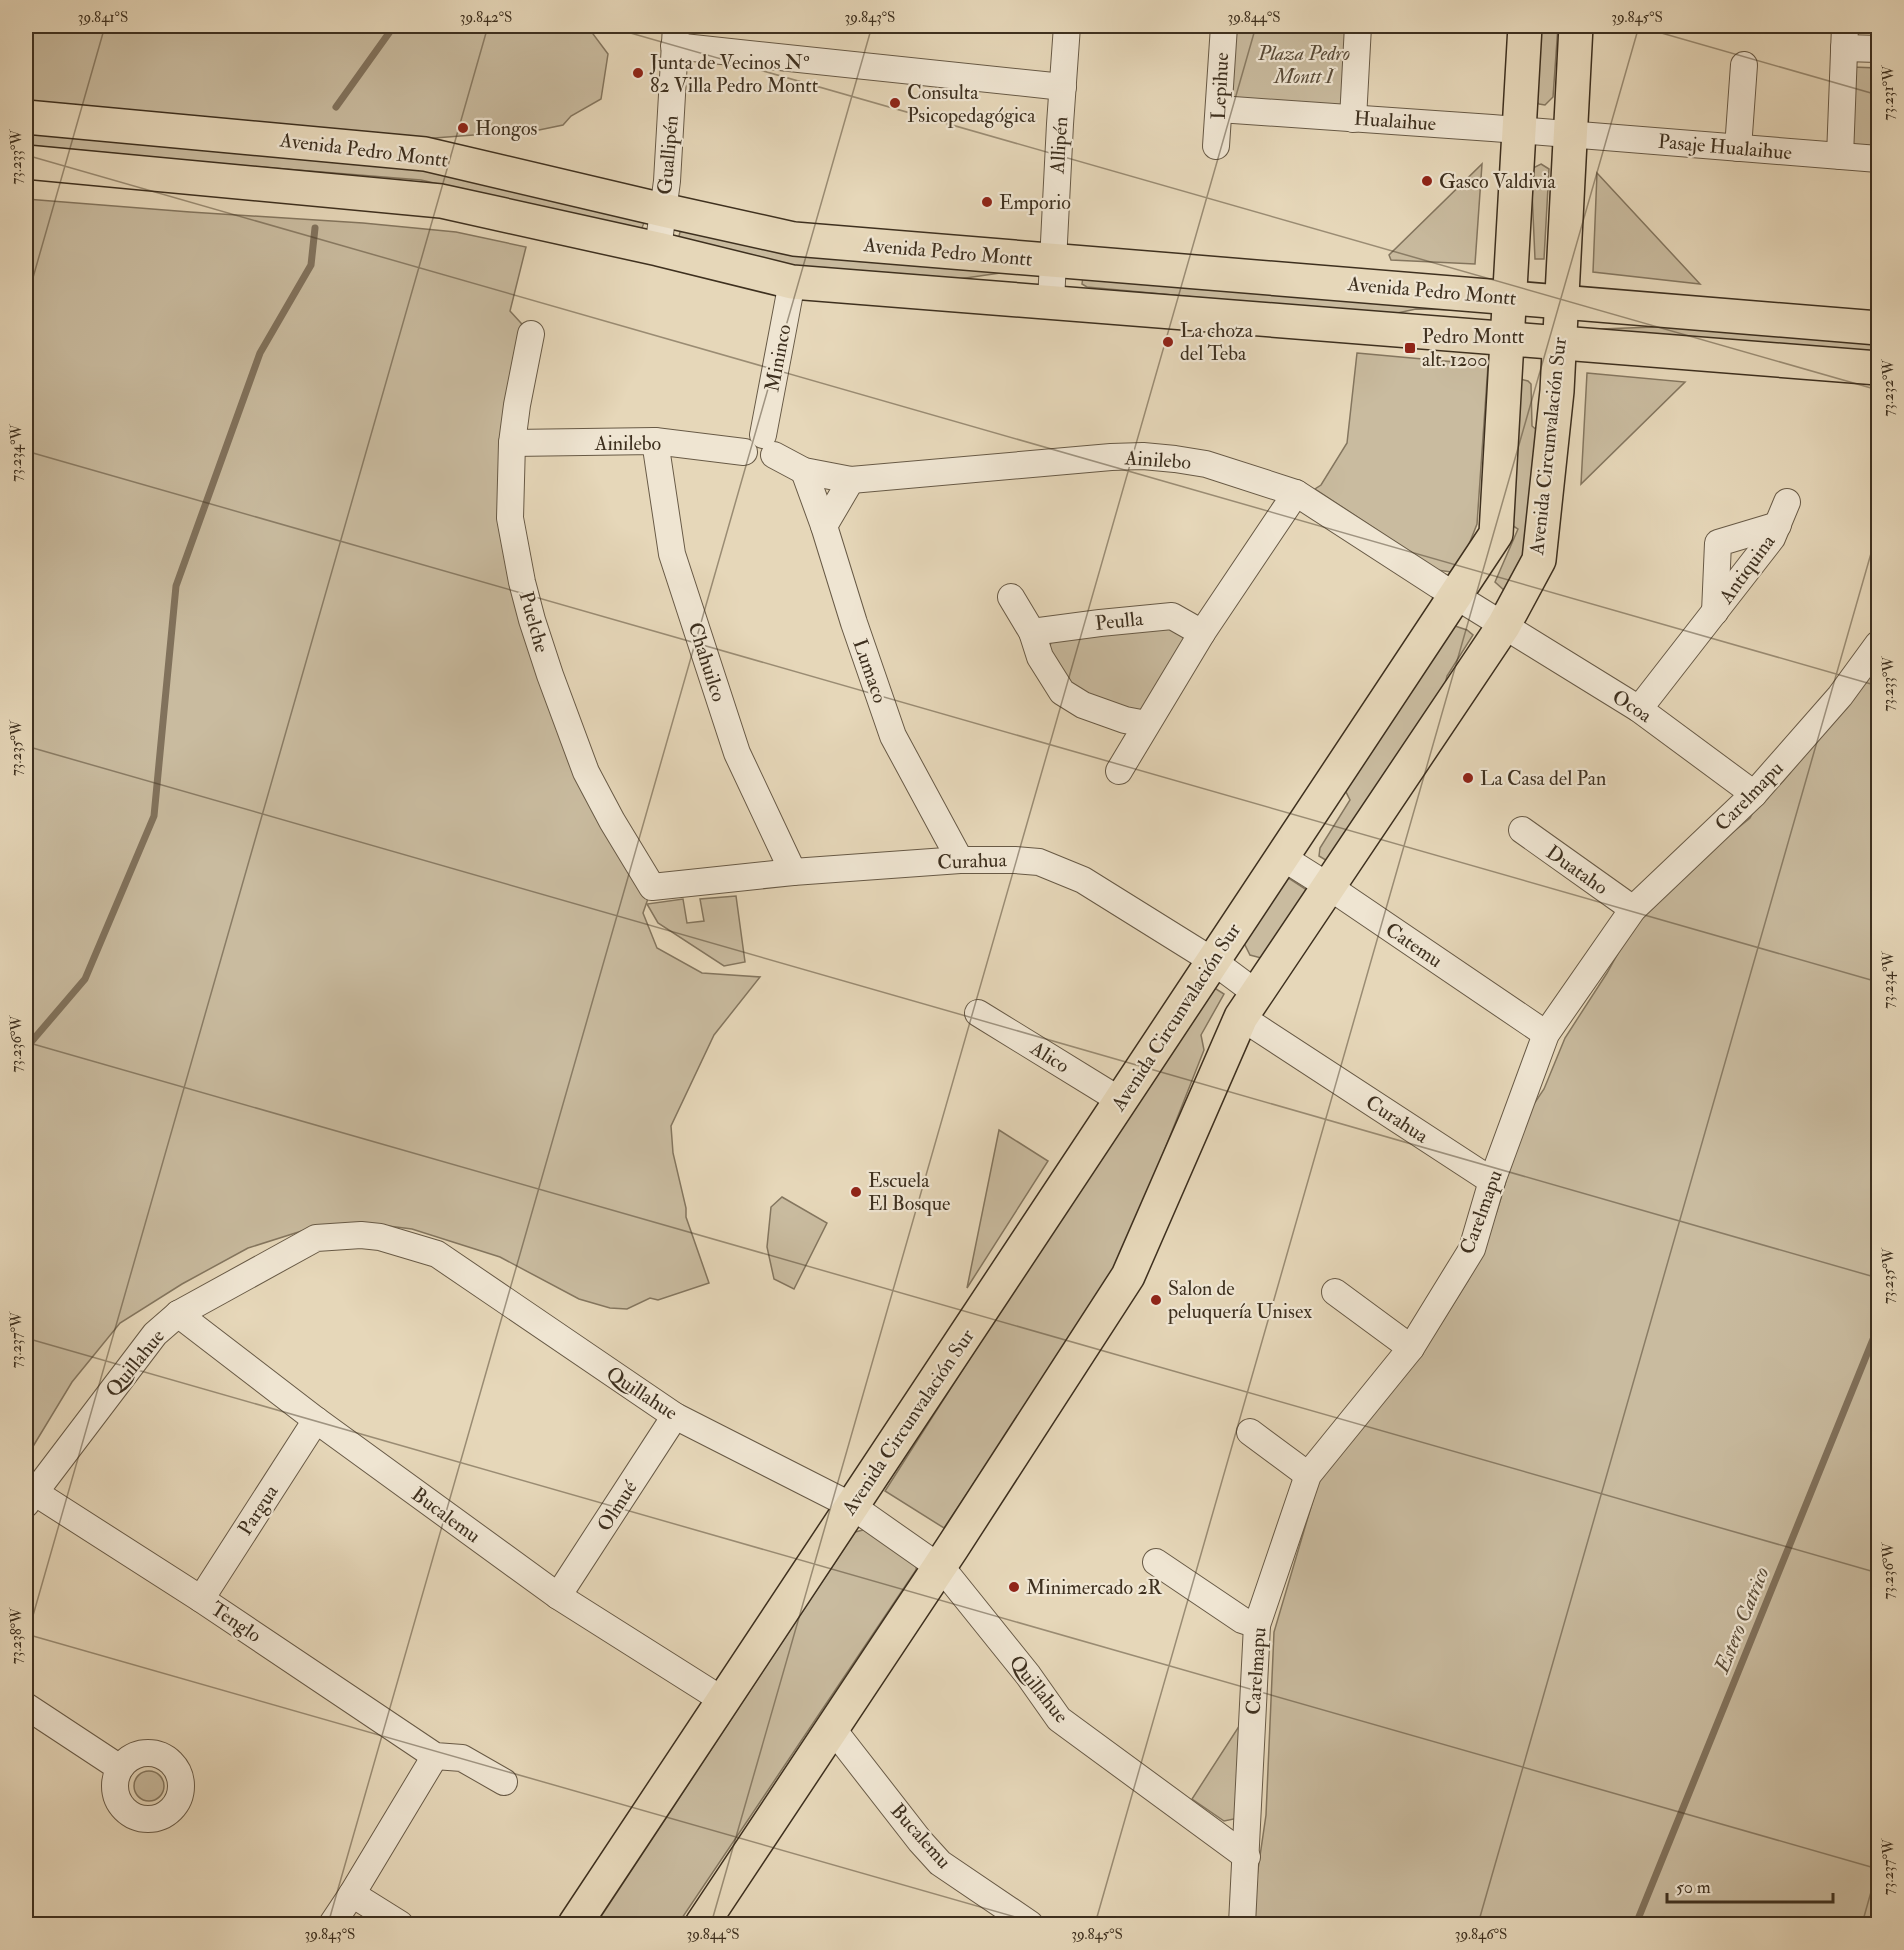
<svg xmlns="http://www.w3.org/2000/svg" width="1904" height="1950" viewBox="0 0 1904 1950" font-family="'IM FELL Double Pica',serif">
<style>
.green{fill:#c9bb9f;stroke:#84765f;stroke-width:1.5}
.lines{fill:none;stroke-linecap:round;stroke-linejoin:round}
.stream{stroke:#81725c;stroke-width:7}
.minor-casing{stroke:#685a46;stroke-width:28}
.major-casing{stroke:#3e301f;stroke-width:36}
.minor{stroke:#efe5d2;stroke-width:26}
.major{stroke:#e6d7b9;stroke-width:33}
.ticks{fill:none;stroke:#3e301f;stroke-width:1.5;stroke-opacity:0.45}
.poi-dot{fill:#8f2418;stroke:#efe5d2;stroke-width:2}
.labels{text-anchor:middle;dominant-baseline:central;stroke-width:4.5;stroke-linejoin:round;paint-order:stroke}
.park-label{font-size:20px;font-style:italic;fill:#5a4c39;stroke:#efe5d2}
.poi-label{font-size:20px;fill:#3e301f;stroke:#efe5d2;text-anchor:start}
.street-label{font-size:20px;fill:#3e301f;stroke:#efe5d2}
.water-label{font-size:21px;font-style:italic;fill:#5a4c38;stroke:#efe5d2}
.neatline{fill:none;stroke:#3e301f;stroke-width:2}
.ticks-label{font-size:15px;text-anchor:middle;fill:#3e301f}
</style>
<rect width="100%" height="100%" fill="#e6d7b9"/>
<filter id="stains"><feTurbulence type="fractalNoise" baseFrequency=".00333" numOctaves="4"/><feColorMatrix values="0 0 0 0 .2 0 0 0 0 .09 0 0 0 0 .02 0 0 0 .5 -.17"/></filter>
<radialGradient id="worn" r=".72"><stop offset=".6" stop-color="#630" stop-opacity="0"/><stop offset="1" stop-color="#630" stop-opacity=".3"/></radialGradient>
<!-- green -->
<g class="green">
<polygon points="26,26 590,26 593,34 608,54 601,99 571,116 563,125 539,130 421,139 26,115"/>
<polygon points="1230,26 1346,26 1342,106 1233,100 1226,93"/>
<polygon points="1538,26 1558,26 1553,97 1545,105 1539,104 1534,99"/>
<polygon points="1852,67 1878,68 1878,152 1862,151 1849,140"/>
<polygon points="26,130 462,169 638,216 644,223 641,230 421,180 235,165 26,145"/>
<polygon points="1482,164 1475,264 1391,260 1389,255"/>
<polygon points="1541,164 1549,169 1544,259 1535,259 1531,169"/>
<polygon points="1597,173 1700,284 1593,272"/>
<polygon points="26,199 190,212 363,223 456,232 526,247 510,311 531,334 512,443 532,620 652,887 643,913 657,948 702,973 760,977 714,1035 671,1126 673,1153 686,1208 686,1217 709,1283 658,1300 650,1298 627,1309 610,1308 579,1299 500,1257 412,1229 372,1224 308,1229 248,1248 182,1284 120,1323 72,1382 26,1458"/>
<polygon points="691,229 1007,272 945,281 793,268 678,240 680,232"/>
<polygon points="1083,276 1462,310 1416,309 1388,315 1087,287 1082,284"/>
<polygon points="1689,319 1878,338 1878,354 1600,337 1601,329 1654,327"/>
<polygon points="1357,353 1488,365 1477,524 1464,557 1451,572 1437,570 1315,489 1321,485 1347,443"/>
<polygon points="1587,373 1685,382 1581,484"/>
<polygon points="1520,379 1528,381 1531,384 1532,426 1540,433 1534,542 1505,591 1495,582 1518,529 1507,522"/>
<polygon points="1170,625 1189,640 1144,713 1076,693 1048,657 1051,641"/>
<polygon points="1455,626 1467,630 1473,635 1447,676 1442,697 1329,862 1319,856 1320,848 1350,800 1344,788"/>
<polygon points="1878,665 1878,1924 1250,1924 1266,1815 1274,1632 1319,1480 1434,1335 1469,1279 1497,1211 1506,1181 1514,1134 1544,1089 1565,1038 1607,973 1633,926 1711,850 1750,818 1758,803 1783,781"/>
<polygon points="1287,877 1310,892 1261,958 1250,955 1244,943"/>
<polygon points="736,896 745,962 724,966 658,923 647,904 683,899 687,923 704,921 700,899"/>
<polygon points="1213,987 1224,994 1201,1035 1204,1050 1118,1268 944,1528 885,1491 1075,1194"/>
<polygon points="999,1130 1048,1161 967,1288"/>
<polygon points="782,1197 827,1223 794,1289 774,1279 767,1247 771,1207"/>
<polygon points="875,1527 917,1557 916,1570 678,1924 596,1924 855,1532"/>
<polygon points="1245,1717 1239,1818 1224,1821 1192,1799"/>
<circle cx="149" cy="1786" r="15"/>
</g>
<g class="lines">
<!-- stream -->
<g class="stream">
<polyline points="336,107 394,26"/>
<polyline points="26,1048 85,979 154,816 176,586 260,353 311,265 315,228"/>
<polyline points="1636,1924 1878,1327"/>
</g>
<!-- minor casing -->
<g class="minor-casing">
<g id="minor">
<polyline points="674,46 1063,87"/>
<polyline points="1844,48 1878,49"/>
<polyline points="1219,109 1492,128 1878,159"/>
<polyline points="1353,119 1358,26"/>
<polyline points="1216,146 1224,26"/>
<polyline points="1738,148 1744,65"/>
<polyline points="1840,156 1845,26"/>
<polyline points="658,249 667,181 676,26"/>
<polyline points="1051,301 1060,124 1067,26"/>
<polyline points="531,334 517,405 512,443 510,518 522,582 532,620 550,675 586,772 612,821 652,887 793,872 960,860 1015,860 1039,862 1083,880 1213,961 1256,993"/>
<polyline points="763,435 792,282"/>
<polyline points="655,441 672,554 737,753 793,872"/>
<polyline points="512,443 655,441 744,452"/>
<polyline points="774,455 804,471 851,480 1111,457 1143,456 1175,459 1206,464 1296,493 1438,585 1639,709 1754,794"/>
<polyline points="804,471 824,526 854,623 893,736 960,860"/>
<polyline points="824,526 851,480"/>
<polyline points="1011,597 1032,632 1040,657 1062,692 1083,705 1125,720 1146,724"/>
<polyline points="1715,612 1718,543 1778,525"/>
<polyline points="1032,632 1100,623 1172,616 1202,633"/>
<polyline points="1639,709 1772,538 1787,502"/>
<polyline points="1119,771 1202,633 1296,493"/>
<polyline points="1522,830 1633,909"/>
<polyline points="1282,857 1328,886 1546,1034"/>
<polyline points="978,1013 1121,1101"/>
<polyline points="1241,1017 1492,1181"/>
<polyline points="1335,1292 1411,1348"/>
<polyline points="178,1314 316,1420 558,1596 724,1701"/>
<polyline points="1250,1432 1308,1475"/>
<polyline points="34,1492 201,1599 435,1756 462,1758 504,1782"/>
<polyline points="26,1504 155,1334 178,1314 316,1238 361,1235 380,1237 437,1254 675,1416 852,1506 939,1567 950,1578 1028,1675 1059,1719 1247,1857"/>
<polyline points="1156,1562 1242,1620 1257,1625"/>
<polyline points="558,1596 675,1416"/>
<polyline points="201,1599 316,1420"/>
<polyline points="26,1706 120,1768"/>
<polyline points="832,1728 920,1841 940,1863 1030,1924"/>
<circle cx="148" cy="1786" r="33"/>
<polyline points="352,1894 400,1924"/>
<polyline points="332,1924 352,1894 435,1756"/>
<polyline points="1242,1924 1257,1625 1308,1475 1411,1348 1472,1249 1492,1181 1546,1034 1633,909 1754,794 1840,696 1878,644"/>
</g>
</g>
<!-- major casing -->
<g class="major-casing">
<g id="major">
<polyline points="26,117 425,154 663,210 794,239 1878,328"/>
<polyline points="26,162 441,201 658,249 792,282 1878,368"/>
<polyline points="575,1924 1496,534 1525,26"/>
<polyline points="702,1924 952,1548 1128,1276 1241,1017 1504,625 1539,560 1557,391 1576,26"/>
</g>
</g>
<!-- minor -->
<use href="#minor" class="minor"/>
<!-- major -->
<use href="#major" class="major"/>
</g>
<!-- ticks -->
<path class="ticks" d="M606,26L1878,390M1637,26L1878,95M26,155L1878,686M26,302L105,26M26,451L1878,982M26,746L1878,1278M26,1042L1878,1573M26,1338L1878,1869M26,1634L1040,1924M26,1640L488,26M328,1924L872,26M711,1924L1256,26M1095,1924L1639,26M1478,1924L1878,529M1862,1924L1878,1867"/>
<!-- markers -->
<g class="poi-dot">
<circle cx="638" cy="73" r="6"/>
<circle cx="895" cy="103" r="6"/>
<circle cx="463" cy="128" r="6"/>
<circle cx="1427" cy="181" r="6"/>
<circle cx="987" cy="202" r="6"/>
<circle cx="1168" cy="342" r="6"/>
<rect x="1404" y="342" width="12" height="12" rx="3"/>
<circle cx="1468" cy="778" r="6"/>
<circle cx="856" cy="1192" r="6"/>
<circle cx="1156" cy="1300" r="6"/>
<circle cx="1014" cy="1587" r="6"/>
</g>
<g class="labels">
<!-- park labels -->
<g class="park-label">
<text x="1304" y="53">Plaza Pedro<tspan x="1304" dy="23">Montt I</tspan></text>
</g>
<!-- poi labels -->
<g class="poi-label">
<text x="650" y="62">Junta de Vecinos Nº<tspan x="650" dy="23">82 Villa Pedro Montt</tspan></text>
<text x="907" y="92">Consulta<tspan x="907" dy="23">Psicopedagógica</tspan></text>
<text x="475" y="128">Hongos</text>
<text x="1439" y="181">Gasco Valdivia</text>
<text x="999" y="202">Emporio</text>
<text x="1180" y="330">La choza<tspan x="1180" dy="23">del Teba</tspan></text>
<text x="1422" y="336">Pedro Montt<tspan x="1422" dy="23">alt. 1200</tspan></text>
<text x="1480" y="778">La Casa del Pan</text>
<text x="868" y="1180">Escuela<tspan x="868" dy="23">El Bosque</tspan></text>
<text x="1168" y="1288">Salon de<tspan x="1168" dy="23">peluquería Unisex</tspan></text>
<text x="1026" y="1587">Minimercado 2R</text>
</g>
<!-- street labels -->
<g class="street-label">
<text transform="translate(1220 86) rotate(-87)">Lepihue</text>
<text transform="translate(1395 121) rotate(4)">Hualaihue</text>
<text transform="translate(1059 145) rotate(-86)">Allipén</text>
<text transform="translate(1725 147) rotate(5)">Pasaje Hualaihue</text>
<text transform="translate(364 150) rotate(7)">Avenida Pedro Montt</text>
<text transform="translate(668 155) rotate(-85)">Guallipén</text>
<text transform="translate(948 252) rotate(5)">Avenida Pedro Montt</text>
<text transform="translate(1432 291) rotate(5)">Avenida Pedro Montt</text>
<text transform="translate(778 358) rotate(-79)">Mininco</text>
<text x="628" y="443">Ainilebo</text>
<text transform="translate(1548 446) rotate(-84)">Avenida Circunvalación Sur</text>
<text transform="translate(1158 460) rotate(4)">Ainilebo</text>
<text transform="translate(1747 569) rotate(-54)">Antiquina</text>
<text transform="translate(1119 621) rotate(-6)">Peulla</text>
<text transform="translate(534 622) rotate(74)">Puelche</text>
<text transform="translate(707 662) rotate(72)">Chahuilco</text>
<text transform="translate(870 671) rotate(71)">Lumaco</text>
<text transform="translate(1632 706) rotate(33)">Ocoa</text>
<text transform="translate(1749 796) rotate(-46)">Carelmapu</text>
<text transform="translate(972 861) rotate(-2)">Curahua</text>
<text transform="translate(1577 870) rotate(35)">Duataho</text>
<text transform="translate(1414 945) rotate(34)">Catemu</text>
<text transform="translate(1176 1017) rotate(-57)">Avenida Circunvalación Sur</text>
<text transform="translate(1050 1057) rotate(32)">Alico</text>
<text transform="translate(1397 1119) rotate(33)">Curahua</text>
<text transform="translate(1481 1212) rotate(-70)">Carelmapu</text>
<text transform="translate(135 1363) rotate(-51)">Quillahue</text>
<text transform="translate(642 1393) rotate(33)">Quillahue</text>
<text transform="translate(908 1422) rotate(-56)">Avenida Circunvalación Sur</text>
<text transform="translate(617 1506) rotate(-57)">Olmué</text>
<text transform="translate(258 1510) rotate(-57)">Pargua</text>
<text transform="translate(446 1515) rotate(36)">Bucalemu</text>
<text transform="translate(236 1622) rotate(34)">Tenglo</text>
<text transform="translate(1256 1671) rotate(-86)">Carelmapu</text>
<text transform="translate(1039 1689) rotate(51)">Quillahue</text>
<text transform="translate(921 1836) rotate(48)">Bucalemu</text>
</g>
<!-- water labels -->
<g class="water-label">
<text transform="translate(1742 1620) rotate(-68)">Estero Catrico</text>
</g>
</g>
<!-- margin -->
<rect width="1904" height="1950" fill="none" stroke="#e6d7b9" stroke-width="66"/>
<!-- scale -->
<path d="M1667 1893v9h166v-9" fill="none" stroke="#3e301f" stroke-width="3"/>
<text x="1676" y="1893" font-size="18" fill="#3e301f" stroke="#efe5d2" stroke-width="4.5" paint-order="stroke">50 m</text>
<rect x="33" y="33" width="1838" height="1884" class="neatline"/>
<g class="ticks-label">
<text x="103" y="22">39.841°S</text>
<text x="486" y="22">39.842°S</text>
<text x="870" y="22">39.843°S</text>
<text x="1254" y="22">39.844°S</text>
<text x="1637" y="22">39.845°S</text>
<text transform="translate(1888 93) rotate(-90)" y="5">73.231°W</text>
<text transform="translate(16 157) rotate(-90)" y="5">73.233°W</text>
<text transform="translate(1888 388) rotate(-90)" y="5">73.232°W</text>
<text transform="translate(16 453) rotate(-90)" y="5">73.234°W</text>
<text transform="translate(1888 684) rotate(-90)" y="5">73.233°W</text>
<text transform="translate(16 748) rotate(-90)" y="5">73.235°W</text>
<text transform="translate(1888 980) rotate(-90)" y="5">73.234°W</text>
<text transform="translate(16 1044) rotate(-90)" y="5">73.236°W</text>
<text transform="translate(1888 1276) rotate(-90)" y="5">73.235°W</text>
<text transform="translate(16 1340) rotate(-90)" y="5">73.237°W</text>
<text transform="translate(1888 1571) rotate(-90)" y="5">73.236°W</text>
<text transform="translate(16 1636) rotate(-90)" y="5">73.238°W</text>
<text transform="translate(1888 1867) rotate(-90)" y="5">73.237°W</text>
<text x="330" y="1939">39.843°S</text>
<text x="713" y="1939">39.844°S</text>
<text x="1097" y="1939">39.845°S</text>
<text x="1481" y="1939">39.846°S</text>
</g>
<rect width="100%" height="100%" filter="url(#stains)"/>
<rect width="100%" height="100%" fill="url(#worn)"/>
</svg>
